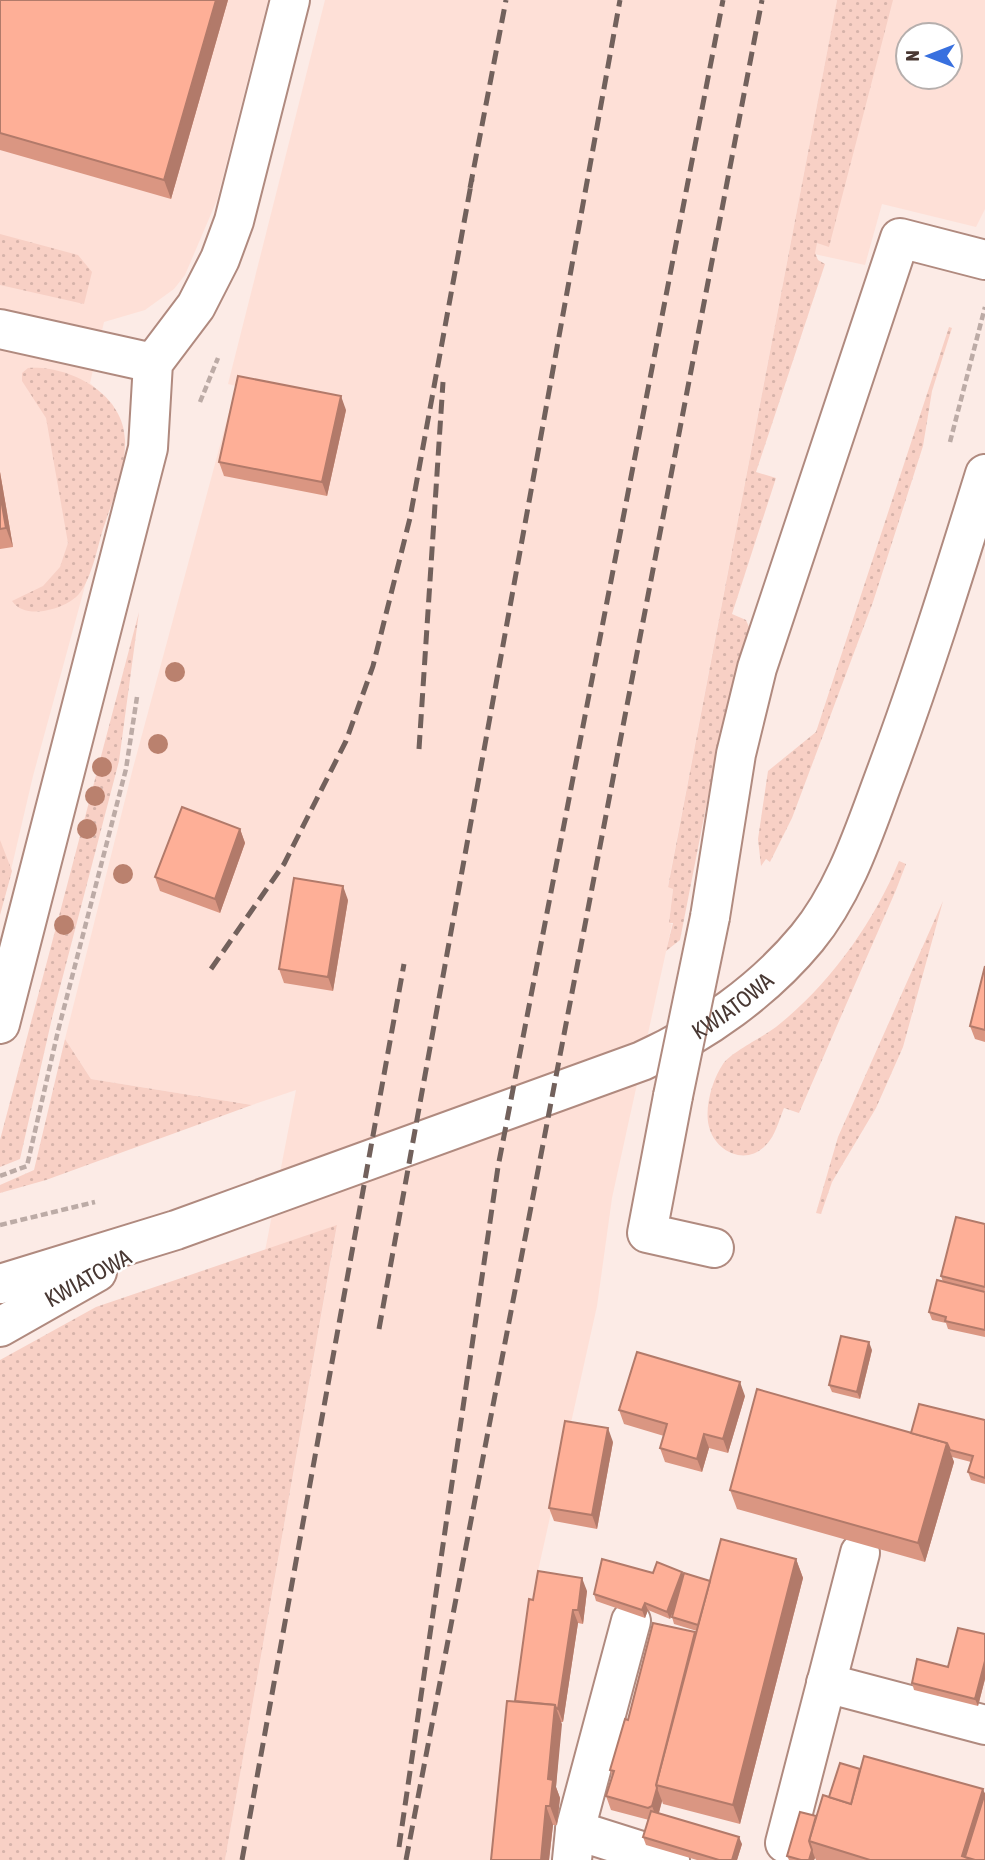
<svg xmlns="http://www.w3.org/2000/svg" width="985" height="1860" viewBox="0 0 985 1860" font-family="'Asap Condensed',sans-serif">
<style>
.built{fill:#fee0d7;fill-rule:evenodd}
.grass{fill:url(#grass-dots)}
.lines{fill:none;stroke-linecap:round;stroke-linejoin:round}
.minor-casing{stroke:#b08a7f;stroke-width:42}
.path{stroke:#bcaba6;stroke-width:4.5;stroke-dasharray:7 3.5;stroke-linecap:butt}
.minor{stroke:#fff;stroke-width:38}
.rail{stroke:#72615c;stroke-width:5;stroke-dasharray:14 7;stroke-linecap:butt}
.minor-bridge-casing{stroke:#b08a7f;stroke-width:42;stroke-linecap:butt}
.minor-bridge{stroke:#fff;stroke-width:38}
.tree{fill:#ba816e}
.wall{fill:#da9682}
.shaded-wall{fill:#b27a6a}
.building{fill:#feaf97;stroke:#b27a6a;stroke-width:2}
.labels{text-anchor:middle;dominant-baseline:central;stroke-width:5;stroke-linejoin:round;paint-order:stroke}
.street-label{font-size:23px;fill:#483833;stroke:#fff}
</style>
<defs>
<pattern id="grass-dots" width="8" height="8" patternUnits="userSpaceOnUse" patternTransform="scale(1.75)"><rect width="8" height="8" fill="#f8d0c5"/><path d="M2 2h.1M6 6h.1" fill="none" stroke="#d6b3aa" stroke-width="1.8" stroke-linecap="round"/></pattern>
</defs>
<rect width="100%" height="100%" fill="#fcebe6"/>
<!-- built -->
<g class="built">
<polygon points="0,0 268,0 217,200 185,275 174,289 145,310 104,322 90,383 113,405 125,444 117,484 88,575 33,776 4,900 0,899"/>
<polygon points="325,0 837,0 668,886 673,888 669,923 672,924 612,1198 597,1306 536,1580 514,1719 497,1860 225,1860 337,1226 265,1251 296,1090 252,1105 91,1079 65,1039 133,768 236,386 228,384"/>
<path d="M849,0H985V209L976,227L882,204L865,265L800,251ZM908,35H950V77H908Z"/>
</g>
<!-- grass -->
<g class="grass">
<polygon points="837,0 893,0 829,247 817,243 815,253 818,260 825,264 756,472 776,478 732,614 746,620 749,627 715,761 680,940 666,951 673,923 669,923 673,889 668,887"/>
<polygon points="0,234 78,255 92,272 84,304 0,285"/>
<polygon points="949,327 952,328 932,391 923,446 873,602 792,818 770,862 766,859 761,866 758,839 768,771 816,732"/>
<path d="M28,368C70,365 124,394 125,440C126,469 112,502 103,529C97,549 92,577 79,594C66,609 25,621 12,601L43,586L60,567L68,543L46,418L22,381V373Z"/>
<polygon points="139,612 119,761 52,1018 20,1159 0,1167 0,1140"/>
<polygon points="0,840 12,871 0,915"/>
<path d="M899,861L906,864L896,890L799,1113L784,1108C779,1120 775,1137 765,1146C746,1165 718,1153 710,1130C703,1111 712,1080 723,1064C731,1052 763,1037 776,1027C829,985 873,924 899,861Z"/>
<polygon points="943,901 903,1047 876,1108 832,1182 821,1214 816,1213 838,1137"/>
<polygon points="65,1039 91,1079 252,1105 46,1180 0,1193 0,1185 34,1170"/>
<polygon points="337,1225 225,1860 0,1860 0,1360 96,1307"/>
</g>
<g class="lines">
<!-- minor casing -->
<g class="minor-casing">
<g id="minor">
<polyline points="0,329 153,363"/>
<polyline points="710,917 736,754 757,668 900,238 985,260"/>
<polyline points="0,1024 148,448 153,363 196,306 220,259 234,221 290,0"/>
<polyline points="673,1096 647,1233 714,1248"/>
<path id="s1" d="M0,1284L176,1230L642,1061C704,1033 764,990 807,938C844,893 863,835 883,781C921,680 953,577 985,474"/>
<polyline points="0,1327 97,1272"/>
<polyline points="826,1683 985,1725"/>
<polyline points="575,1830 670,1860"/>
<polyline points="785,1843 860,1553"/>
<polyline points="572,1860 575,1830 631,1621"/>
</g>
</g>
<!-- path -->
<g class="path">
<polyline points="200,402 218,358"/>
<polyline points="950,442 985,307"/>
<polyline points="0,1176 27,1166 58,1031 126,769 137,697"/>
<polyline points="0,1225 95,1202"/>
</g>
<!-- minor -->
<use href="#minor" class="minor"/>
<!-- rail -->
<g class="rail">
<polyline points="470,188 506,0"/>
<polyline points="419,749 443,382"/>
<polyline points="211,969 284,864 346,741 373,666 410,518 472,179"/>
<polyline points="379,1329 620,0"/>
<polyline points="399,1847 498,1167 723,0"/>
<polyline points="242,1860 404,964"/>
<polyline points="406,1860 762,0"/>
</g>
<!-- minor-bridge casing -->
<g class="minor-bridge-casing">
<polyline id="minor-bridge" points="673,1096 710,917"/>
</g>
<!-- minor-bridge -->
<use href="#minor-bridge" class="minor-bridge"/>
</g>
<!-- trees -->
<g class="tree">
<circle cx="175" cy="672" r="10"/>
<circle cx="158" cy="744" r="10"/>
<circle cx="102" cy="767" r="10"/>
<circle cx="95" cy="796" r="10"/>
<circle cx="87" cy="829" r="10"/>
<circle cx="123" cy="874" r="10"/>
<circle cx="64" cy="925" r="10"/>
</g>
<!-- wall -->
<g class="wall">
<polygon points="0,0 228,0 171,199 0,150"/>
<polygon points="346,410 327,496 224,476 219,462"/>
<polygon points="0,472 13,547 0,549"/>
<polygon points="240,829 245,843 220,913 160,891 155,877"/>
<polygon points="348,900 333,991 284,983 279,969"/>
<polygon points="985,966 985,1042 975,1039 970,1026"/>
<polygon points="985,1224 985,1337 948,1329 946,1323 932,1320 929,1312 943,1282 941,1276"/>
<polygon points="872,1350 860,1399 832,1392 829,1385"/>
<polygon points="745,1396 728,1453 709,1448 702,1472 665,1462 660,1448 664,1436 624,1424 619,1410"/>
<polygon points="985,1420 985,1484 971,1480 968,1472 971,1462 952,1457 954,1462 925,1562 737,1509 730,1490 911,1433"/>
<polygon points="613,1442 597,1529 554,1521 549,1508"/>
<polygon points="796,1559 803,1578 740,1824 663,1804 662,1801 659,1813 742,1844 737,1860 697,1860 646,1845 643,1837 649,1820 611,1810 606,1796 612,1777 610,1770 628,1720 695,1632 696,1634 697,1631 674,1624 672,1617 675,1607 670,1619 648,1610 645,1618 596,1601 594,1594 653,1573 682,1572 684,1575 710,1581"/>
<polygon points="587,1591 583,1624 578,1623 563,1722 561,1722 556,1787 560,1798 557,1825 553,1825 549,1860 491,1860 515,1701 533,1600"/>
<polygon points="985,1634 985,1679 978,1706 914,1690 912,1683 948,1667"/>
<polygon points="860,1769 983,1789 985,1794 985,1860 816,1860 815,1858 814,1860 789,1860 787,1856 829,1797"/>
</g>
<!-- shaded-wall -->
<g class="shaded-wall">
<polygon points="216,0 228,0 171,199 164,180"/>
<polygon points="341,396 346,410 327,496 322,482"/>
<polygon points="0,472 13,547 6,528 0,493"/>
<polygon points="240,829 245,843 220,913 215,899"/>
<polygon points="343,886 348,900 333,991 328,977"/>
<polygon points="869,1342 872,1350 860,1399 857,1392"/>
<polygon points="740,1382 745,1396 728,1453 723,1439"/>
<polygon points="608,1428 613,1442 597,1529 592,1515"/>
<polygon points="704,1434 709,1448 702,1472 697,1459"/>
<polygon points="947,1443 954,1462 925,1562 918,1543"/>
<polygon points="796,1559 803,1578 740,1824 733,1805"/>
<polygon points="682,1572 685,1580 670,1619 667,1612"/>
<polygon points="582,1578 587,1591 583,1624 578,1610"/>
<polygon points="645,1603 648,1610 645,1618 642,1610"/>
<polygon points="573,1610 578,1623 563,1722 558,1709"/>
<polygon points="985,1661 985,1679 978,1706 975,1699"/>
<polygon points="555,1705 562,1724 556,1787 560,1798 557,1825 550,1806 548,1779"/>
<polygon points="657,1788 662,1801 657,1819 652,1806"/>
<polygon points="983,1789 985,1795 973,1860 962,1856"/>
<polygon points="546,1806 553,1825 549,1860 541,1860"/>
<polygon points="739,1837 742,1844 737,1860 732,1860"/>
<polygon points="812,1850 815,1858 814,1860 809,1860"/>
</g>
<!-- building -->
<g class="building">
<polygon points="0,0 216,0 164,180 0,133"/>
<polygon points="238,376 341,396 322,482 219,462"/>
<polygon points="0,493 6,528 0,529"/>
<polygon points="182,807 240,829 215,899 155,877"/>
<polygon points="294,878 343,886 328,977 279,969"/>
<polygon points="985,966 985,1030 970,1026"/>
<polygon points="956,1217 985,1224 985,1287 941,1276"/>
<polygon points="937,1280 985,1292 985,1330 945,1321 946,1317 929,1312"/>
<polygon points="841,1336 869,1342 857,1392 829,1385"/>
<polygon points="637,1352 740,1382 723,1439 704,1434 697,1459 660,1448 667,1424 619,1410"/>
<polygon points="757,1389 947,1443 918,1543 730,1490"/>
<polygon points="919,1404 985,1420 985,1478 968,1472 973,1456 950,1450 947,1443 911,1433"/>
<polygon points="565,1421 608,1428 592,1515 549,1508"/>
<polygon points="721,1539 796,1559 733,1805 656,1785"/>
<polygon points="602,1559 653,1573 657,1562 682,1572 667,1612 645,1603 642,1610 594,1594"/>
<polygon points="538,1571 582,1578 578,1610 573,1610 558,1709 556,1708 555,1705 515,1701 529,1599 533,1600"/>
<polygon points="684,1573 710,1581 698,1625 672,1617"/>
<polygon points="653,1623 695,1632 656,1785 657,1788 652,1806 648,1808 606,1796 614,1771 610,1770 625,1719 628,1720"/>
<polygon points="958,1628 985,1634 985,1661 975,1699 912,1683 917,1659 948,1667"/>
<polygon points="507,1701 555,1705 548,1779 553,1780 550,1806 546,1806 541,1860 491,1860"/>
<polygon points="864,1756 983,1789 962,1856 975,1860 870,1860 809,1841 823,1795 851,1804"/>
<polygon points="840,1763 860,1769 851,1804 829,1797"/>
<polygon points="985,1793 985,1860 975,1860 965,1857"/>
<polygon points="651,1811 739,1837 732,1860 719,1860 643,1837"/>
<polygon points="800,1812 816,1816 809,1841 812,1850 809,1860 801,1860 787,1856"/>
</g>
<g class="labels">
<!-- street labels -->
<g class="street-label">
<text stroke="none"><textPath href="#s1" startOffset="786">KWIATOWA</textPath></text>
<text transform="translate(88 1278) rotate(-29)">KWIATOWA</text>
</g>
</g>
<!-- north arrow -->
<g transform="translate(929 56) rotate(270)"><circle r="33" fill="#ffffff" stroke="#b6afad" stroke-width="2"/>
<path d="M0-5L12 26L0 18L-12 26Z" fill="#3870df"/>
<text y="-10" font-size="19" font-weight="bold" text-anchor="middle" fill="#483833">N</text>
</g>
</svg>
